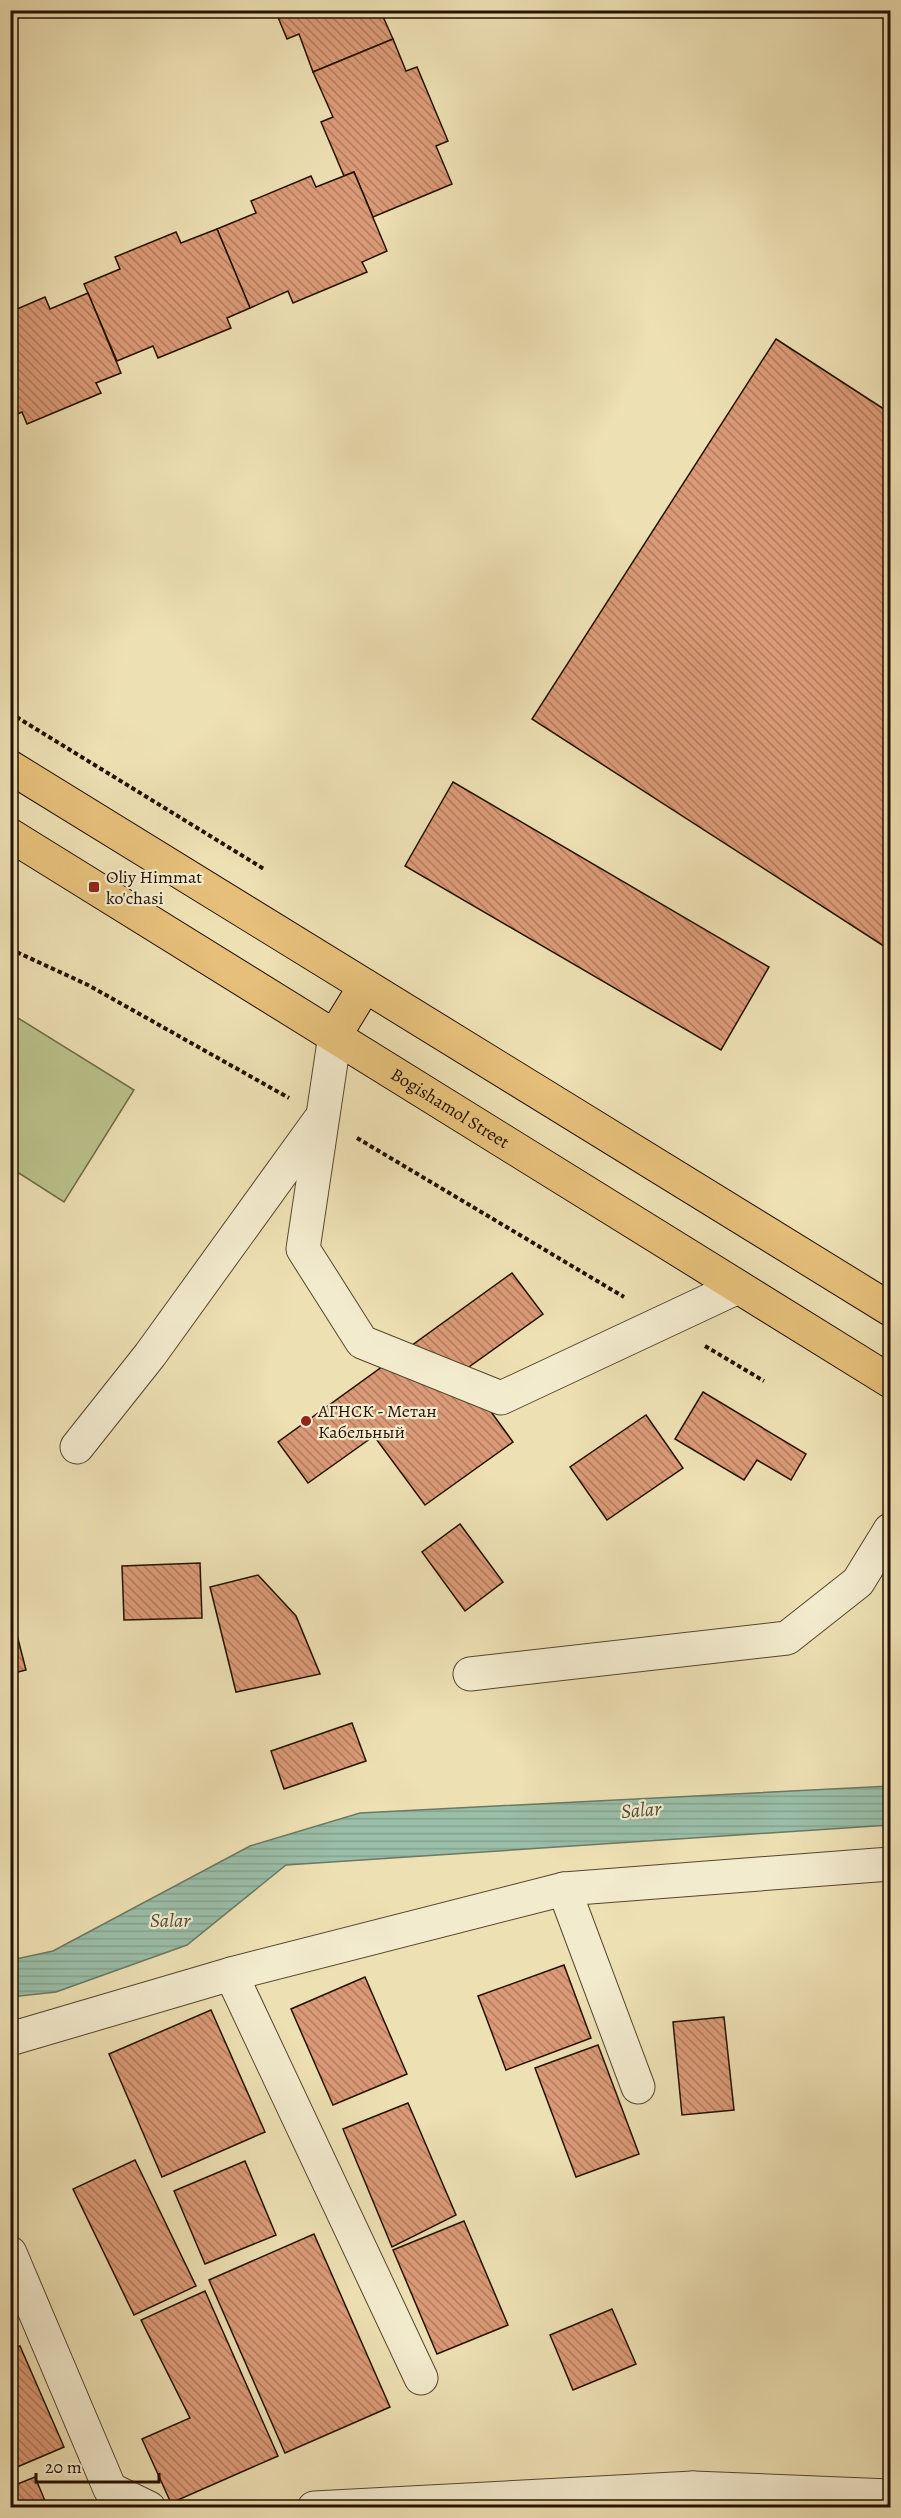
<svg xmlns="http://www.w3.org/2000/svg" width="901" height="2518" viewBox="0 0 901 2518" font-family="Alegreya,serif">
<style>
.grass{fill:#bac28b;stroke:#6f6a46;stroke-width:1.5}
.water{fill:url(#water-rules);stroke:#6b7965;stroke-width:1.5}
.building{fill:url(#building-back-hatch);stroke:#241101;stroke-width:1.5}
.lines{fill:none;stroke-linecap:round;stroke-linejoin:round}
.minor-casing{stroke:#56452e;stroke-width:35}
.major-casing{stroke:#241101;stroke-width:35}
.path{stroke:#241101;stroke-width:4;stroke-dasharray:4.5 3;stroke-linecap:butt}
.minor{stroke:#f3ebce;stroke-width:33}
.major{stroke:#e6c07a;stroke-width:33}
.poi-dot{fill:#8f2418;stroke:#f3ebce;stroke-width:2}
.labels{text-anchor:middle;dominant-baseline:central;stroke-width:4.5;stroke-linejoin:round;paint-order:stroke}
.poi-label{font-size:18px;fill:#241101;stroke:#f3ebce;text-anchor:start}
.street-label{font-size:18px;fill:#241101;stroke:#f3ebce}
.water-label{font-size:20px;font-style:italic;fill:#4d4e3b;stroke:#f3ebce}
</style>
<defs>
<pattern id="water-rules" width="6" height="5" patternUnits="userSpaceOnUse" patternTransform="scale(1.5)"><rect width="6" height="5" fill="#9abea8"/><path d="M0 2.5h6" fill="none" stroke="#85a28f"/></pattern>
<pattern id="building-back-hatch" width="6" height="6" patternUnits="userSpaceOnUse" patternTransform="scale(1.5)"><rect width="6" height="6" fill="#db9a77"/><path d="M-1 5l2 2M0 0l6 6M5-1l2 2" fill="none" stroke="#b17c5f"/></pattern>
</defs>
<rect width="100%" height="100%" fill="#ede0b3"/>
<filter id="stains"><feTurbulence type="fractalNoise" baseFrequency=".00333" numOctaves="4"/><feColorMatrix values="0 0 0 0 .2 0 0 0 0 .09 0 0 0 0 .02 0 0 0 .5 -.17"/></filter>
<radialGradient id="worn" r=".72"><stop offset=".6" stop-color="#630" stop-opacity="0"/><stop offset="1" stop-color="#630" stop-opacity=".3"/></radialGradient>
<!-- grass -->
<polygon class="grass" points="10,1013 134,1090 64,1202 11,1168"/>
<!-- water -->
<polygon class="water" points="890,1786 890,1825 286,1865 187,1945 56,1992 11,1997 11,1960 53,1951 250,1846 360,1813"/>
<!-- building -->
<g class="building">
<polygon points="275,10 380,10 393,39 313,72 299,34 287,39"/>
<polygon points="393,39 406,71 417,67 448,141 436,146 452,184 373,217 354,172 344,176 321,122 333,117 313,72"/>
<polygon points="354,172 387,251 362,262 367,272 293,303 288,291 250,308 217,229 256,213 251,201 311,176 316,187"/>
<polygon points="217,229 250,308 227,318 231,328 158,358 153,346 117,361 84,284 120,269 115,257 176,232 181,243"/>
<polygon points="88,293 121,373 96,383 101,393 27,424 22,412 10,417 10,312 45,297 50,309"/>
<polygon points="776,339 890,413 890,950 532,719"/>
<polygon points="453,782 769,967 721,1050 405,866"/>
<polygon points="512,1273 543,1314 462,1372 513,1442 425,1505 374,1436 308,1483 278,1442"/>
<polygon points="703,1392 806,1454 791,1480 757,1460 744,1480 675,1439"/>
<polygon points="646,1415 683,1468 607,1520 570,1467"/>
<polygon points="460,1524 503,1582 465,1611 422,1552"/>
<polygon points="200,1563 202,1618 124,1620 122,1566"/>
<polygon points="258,1575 296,1616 320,1674 236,1692 210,1587"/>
<polygon points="10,1608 26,1670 10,1674"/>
<polygon points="352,1723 366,1761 284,1789 271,1751"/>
<polygon points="564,1965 591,2038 506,2070 478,1996"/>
<polygon points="365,1977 407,2074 333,2105 291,2009"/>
<polygon points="211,2010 265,2132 162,2177 109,2054"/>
<polygon points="724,2017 734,2110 682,2115 673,2022"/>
<polygon points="598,2045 639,2154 576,2177 535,2068"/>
<polygon points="408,2103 456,2215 392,2247 343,2129"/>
<polygon points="135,2160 196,2286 134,2315 73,2189"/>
<polygon points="245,2161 276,2235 205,2264 174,2191"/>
<polygon points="464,2221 508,2325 437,2354 393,2250"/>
<polygon points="314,2234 390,2407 285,2453 209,2280"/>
<polygon points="205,2291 278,2456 171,2503 142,2439 190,2418 141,2320"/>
<polygon points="612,2309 636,2364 573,2390 550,2335"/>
<polygon points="20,2346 64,2447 10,2470 10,2350"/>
<polygon points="35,2477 48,2508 10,2508 10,2487"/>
</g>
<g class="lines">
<!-- minor casing -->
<g class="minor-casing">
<g id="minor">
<polyline points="335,1035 303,1249 362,1342 501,1398 738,1287"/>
<polyline points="77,1447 150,1355 319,1121"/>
<polyline points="470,1674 787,1638 858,1582 890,1530"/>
<polyline points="564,1889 638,2087"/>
<polyline points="231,1974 421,2378"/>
<polyline points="10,2039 231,1974 564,1889 890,1864"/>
<polyline points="10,2253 110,2489 149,2508"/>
<polyline points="693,2488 890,2496"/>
<polyline points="314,2508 693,2488 694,2508"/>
</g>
</g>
<!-- major casing -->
<g class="major-casing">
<g id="major">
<polyline points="10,767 890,1309"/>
<path id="s1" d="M10,835L890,1381"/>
<polyline points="335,1035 365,986"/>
</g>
</g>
<!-- path -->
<g class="path">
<polyline points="10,713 264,869"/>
<polyline points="10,949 88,985 289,1098"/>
<polyline points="357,1138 624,1297"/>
<polyline points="705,1346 764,1381"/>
</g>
<!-- minor -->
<use href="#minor" class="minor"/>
<!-- major -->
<use href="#major" class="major"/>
</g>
<!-- markers -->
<g class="poi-dot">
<rect x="88" y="881" width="12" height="12" rx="3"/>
<circle cx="306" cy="1421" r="6"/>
</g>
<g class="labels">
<!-- poi labels -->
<g class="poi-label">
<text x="106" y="877">Oliy Himmat<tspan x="106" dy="21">ko'chasi</tspan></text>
<text x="318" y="1411">АГНСК - Метан<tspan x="318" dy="21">Кабельный</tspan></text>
</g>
<!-- street labels -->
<g class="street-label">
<text stroke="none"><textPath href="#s1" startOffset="518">Bogishamol Street</textPath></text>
</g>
<!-- water labels -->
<g class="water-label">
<text transform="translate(641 1810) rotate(-4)">Salar</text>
<text x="170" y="1920">Salar</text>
</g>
</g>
<!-- margin -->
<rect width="901" height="2518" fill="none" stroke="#ede0b3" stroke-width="36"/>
<rect x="12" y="12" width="877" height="2494" fill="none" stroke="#241101" stroke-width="3"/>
<rect x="18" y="18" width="865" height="2482" fill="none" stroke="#241101" stroke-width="1.5"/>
<!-- scale -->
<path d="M36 2473v9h123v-9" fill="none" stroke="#241101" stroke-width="3"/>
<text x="45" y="2473" font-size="18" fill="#241101" stroke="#f3ebce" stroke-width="4.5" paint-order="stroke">20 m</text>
<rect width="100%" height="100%" filter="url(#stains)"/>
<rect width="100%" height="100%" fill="url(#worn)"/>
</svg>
